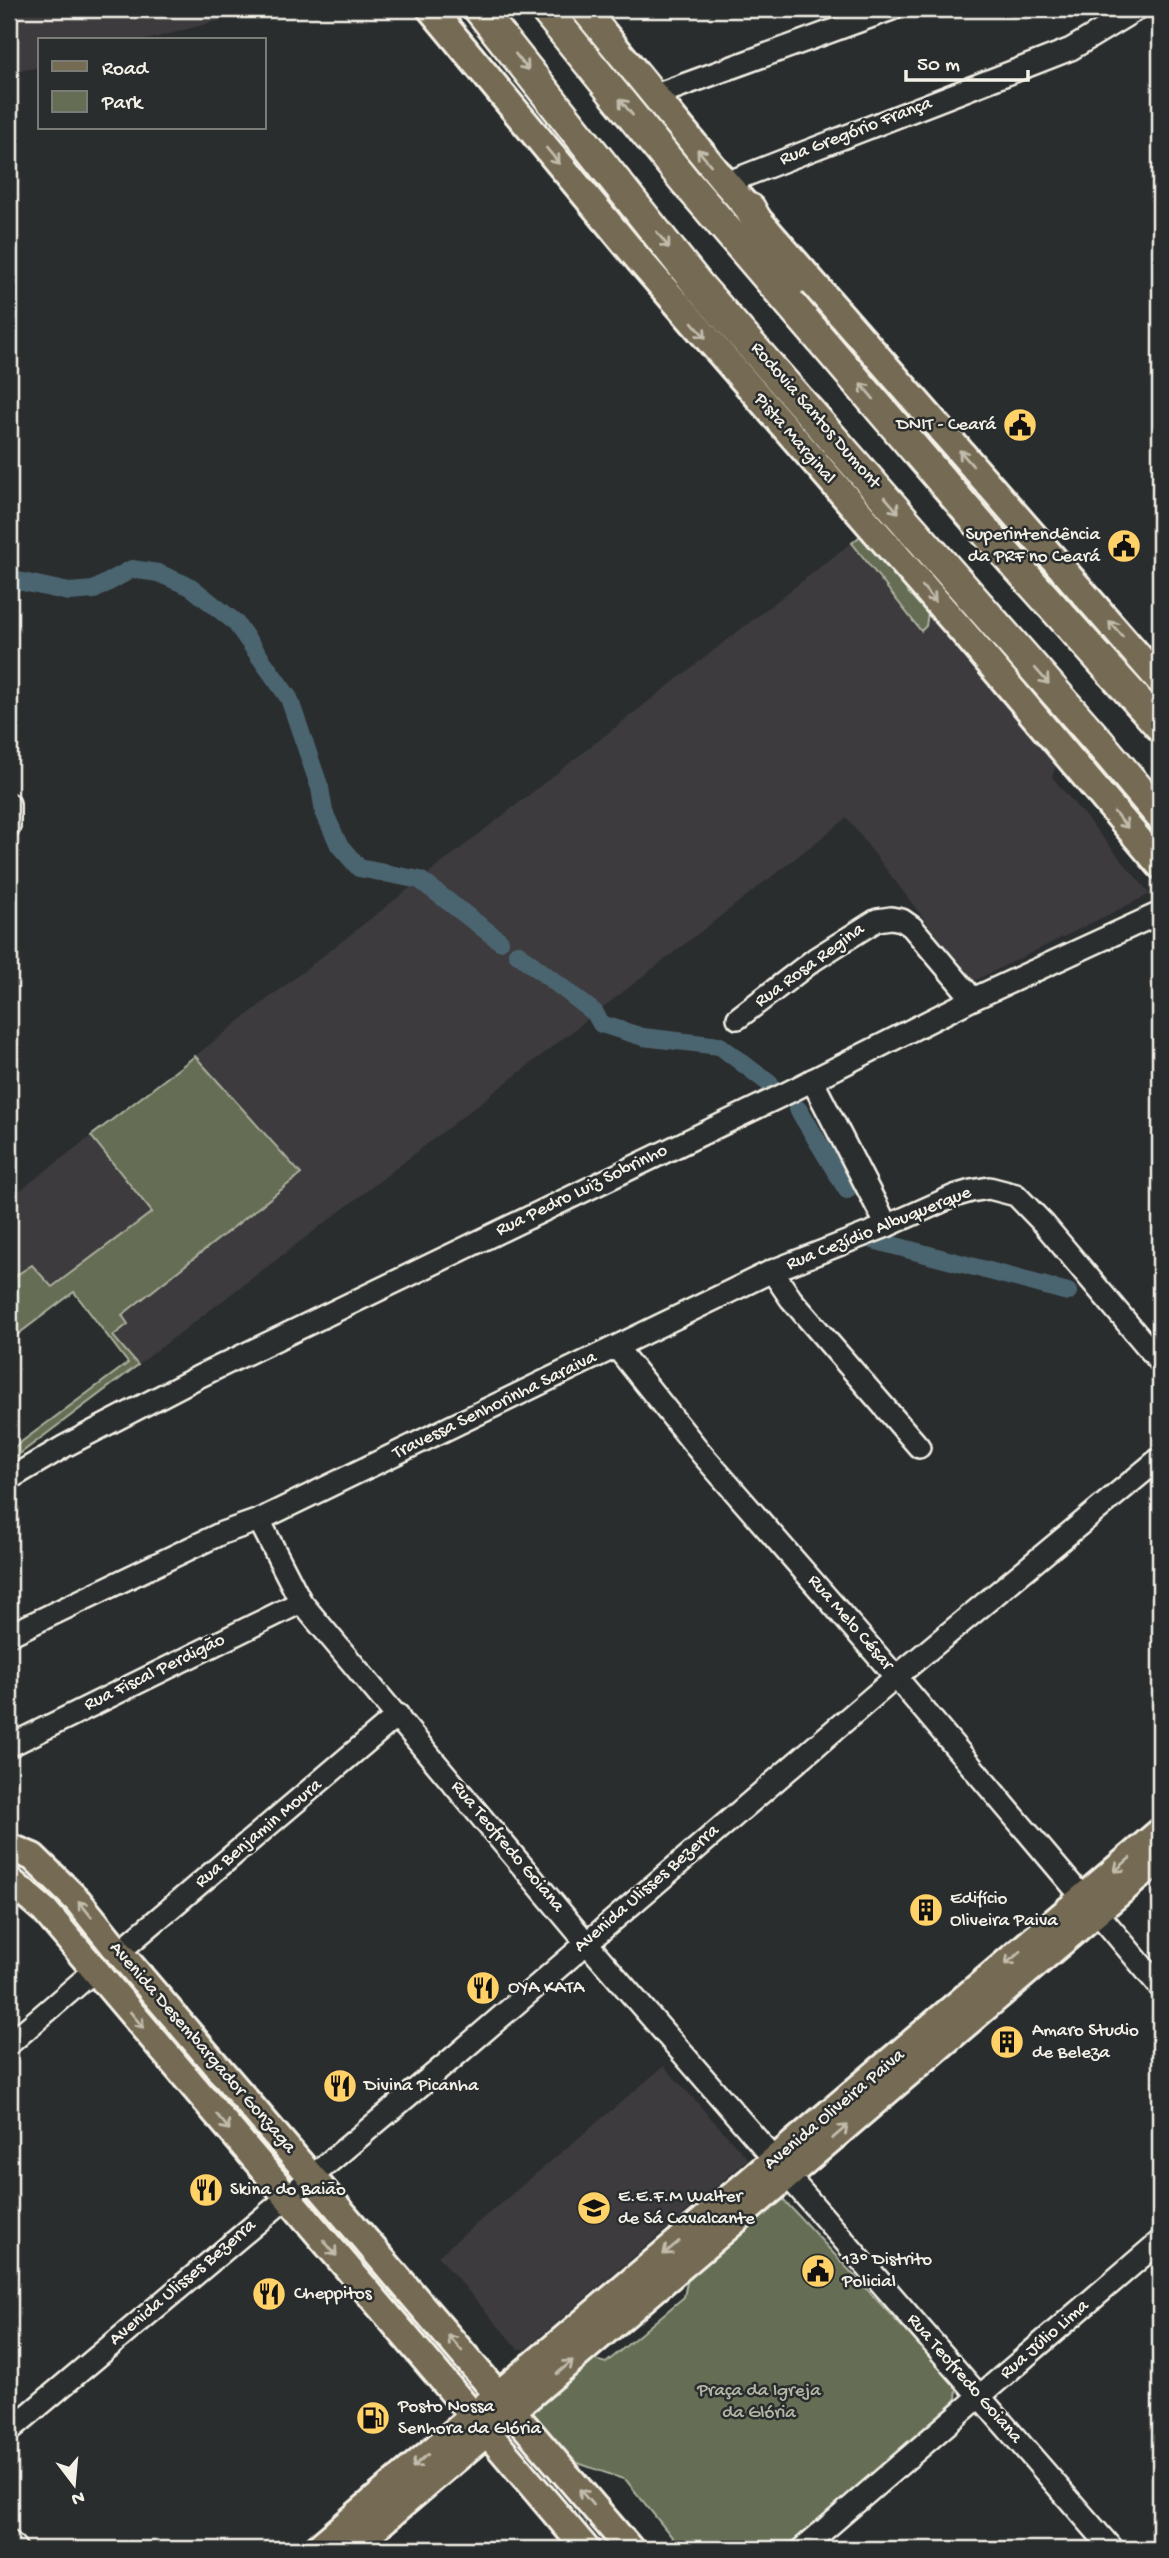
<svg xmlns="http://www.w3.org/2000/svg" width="1169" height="2558" viewBox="0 0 1169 2558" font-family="'Gochi Hand',sans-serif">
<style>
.built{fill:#3c3a3e}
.green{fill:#656e54;stroke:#acb09e;stroke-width:2}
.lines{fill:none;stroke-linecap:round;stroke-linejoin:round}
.canal{stroke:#4b6570;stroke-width:18}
.minor-casing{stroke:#f4f1e8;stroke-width:26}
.major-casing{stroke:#f4f1e8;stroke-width:32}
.highway-casing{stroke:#f4f1e8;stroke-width:35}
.minor{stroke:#2a2d2e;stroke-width:21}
.major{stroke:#746b52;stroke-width:26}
.highway{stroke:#746b52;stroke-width:30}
.oneway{stroke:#c1bbac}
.labels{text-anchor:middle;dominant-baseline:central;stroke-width:5;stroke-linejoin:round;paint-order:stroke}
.street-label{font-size:19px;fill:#f4f1e8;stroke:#2a2d2e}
.poi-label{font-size:19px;fill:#f4f1e8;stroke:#2a2d2e;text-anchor:start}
.park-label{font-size:19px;fill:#b4b6a5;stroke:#2a2d2e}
</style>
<rect width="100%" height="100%" fill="#2a2d2e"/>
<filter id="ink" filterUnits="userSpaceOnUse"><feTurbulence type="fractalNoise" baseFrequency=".0143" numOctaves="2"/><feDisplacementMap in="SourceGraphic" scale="14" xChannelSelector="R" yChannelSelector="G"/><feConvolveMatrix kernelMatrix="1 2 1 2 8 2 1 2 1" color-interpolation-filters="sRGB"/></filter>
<g filter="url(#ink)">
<!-- built -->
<g class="built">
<polygon points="9,9 261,9 147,40 40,40 40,67 9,73"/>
<polygon points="865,532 971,654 1056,766 1052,777 1150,894 972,982 847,818 364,1193 138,1365 112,1336 128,1324 122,1315 300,1174 195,1056"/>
<polygon points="91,1136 152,1212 52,1287 9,1280 9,1199"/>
<polygon points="664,2066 748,2159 526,2349 518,2349 438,2256"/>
</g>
<!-- green -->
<g class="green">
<polygon points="865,532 929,606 926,626 921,631 852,543"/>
<polygon points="195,1056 301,1174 122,1315 128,1324 113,1336 138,1365 9,1462 9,1451 128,1363 74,1292 9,1341 9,1280 32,1265 52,1287 152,1212 91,1136"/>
<polygon points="781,2197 957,2386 956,2400 784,2549 678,2549 676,2542 626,2480 572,2461 532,2414 532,2407 591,2359 606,2363 684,2297 688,2277"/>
</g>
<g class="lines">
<!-- canal -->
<g class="canal">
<polyline points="9,579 69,592 94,590 132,569 158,573 191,587 235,622 289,698 320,788 324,812 339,845 359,868 420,880 500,941"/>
<polyline points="517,953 595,1013 601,1024 643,1037 720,1046 770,1084"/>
<polyline points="798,1109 847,1190"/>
<polyline points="873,1240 1068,1292"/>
</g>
<!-- minor casing -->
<g class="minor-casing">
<g id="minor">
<polyline points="653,96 892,9"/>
<polyline points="726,183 1071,49 1137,9"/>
<polyline points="9,804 9,827"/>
<polyline points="738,1018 815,959 877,920 891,918 902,920 912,927 973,999"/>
<polyline points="812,1080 887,1226"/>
<polyline points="772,1271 791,1299 919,1447"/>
<polyline points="617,1348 701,1453 896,1677 1083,1898"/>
<polyline points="9,1479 65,1446 198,1377 789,1092 973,999 1160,913"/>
<polyline points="259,1520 301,1602 585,1941 775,2160"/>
<polyline points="9,1635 222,1533 259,1520 772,1271 887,1226 954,1196 971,1191 989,1188 1016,1195 1044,1224 1160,1362"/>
<polyline points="9,1746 301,1602"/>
<polyline points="1097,1912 1160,1987"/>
<polyline points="119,1952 398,1715"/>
<polyline points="9,2044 95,1970"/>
<polyline points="788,2176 1112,2549"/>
<polyline points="9,2431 446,2064 896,1677 1160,1458"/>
<polyline points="9,2541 16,2549"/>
<polyline points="802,2549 1160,2241"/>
</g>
</g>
<!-- major casing -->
<g class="major-casing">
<g id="major">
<polyline points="431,9 640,261 971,641 1160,865"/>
<polyline points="584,9 726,183 1160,681"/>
<polyline points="9,1847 33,1857 78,1901 119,1952 630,2549"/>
<polyline points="9,1880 45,1911 586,2549"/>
<polyline points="317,2549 1160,1832"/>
<polyline points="350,2549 1160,1858"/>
</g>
</g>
<!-- highway casing -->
<g class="highway-casing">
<g id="highway">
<polyline points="479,9 698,285 1097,740 1160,815"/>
<polyline points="545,9 685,181 985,531 1160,726"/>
<polyline points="750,209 791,282"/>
</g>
</g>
<!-- minor -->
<use href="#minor" class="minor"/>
<!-- major -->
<use href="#major" class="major"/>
<!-- highway -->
<use href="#highway" class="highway"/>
</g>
<!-- one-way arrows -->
<defs><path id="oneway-shaft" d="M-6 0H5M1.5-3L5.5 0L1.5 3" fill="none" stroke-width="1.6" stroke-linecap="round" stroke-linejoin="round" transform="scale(1.75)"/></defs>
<g class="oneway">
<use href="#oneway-shaft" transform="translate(522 62) rotate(51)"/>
<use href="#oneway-shaft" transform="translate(626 107) rotate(-129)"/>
<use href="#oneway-shaft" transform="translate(553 156) rotate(50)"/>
<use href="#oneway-shaft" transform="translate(704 157) rotate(-130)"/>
<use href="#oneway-shaft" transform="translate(663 240) rotate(52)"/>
<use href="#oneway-shaft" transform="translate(699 330) rotate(49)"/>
<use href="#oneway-shaft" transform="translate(867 391) rotate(-130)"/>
<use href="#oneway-shaft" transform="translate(966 458) rotate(-131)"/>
<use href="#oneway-shaft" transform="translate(892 505) rotate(49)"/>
<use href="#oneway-shaft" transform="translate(929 594) rotate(49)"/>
<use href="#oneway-shaft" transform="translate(1116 629) rotate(-131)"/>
<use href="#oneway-shaft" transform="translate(1042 676) rotate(49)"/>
<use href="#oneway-shaft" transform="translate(1121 820) rotate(49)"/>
<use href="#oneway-shaft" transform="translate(1122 1865) rotate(139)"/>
<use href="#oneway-shaft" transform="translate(85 1909) rotate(-129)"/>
<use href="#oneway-shaft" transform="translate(1013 1958) rotate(140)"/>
<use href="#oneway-shaft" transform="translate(137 2020) rotate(50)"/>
<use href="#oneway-shaft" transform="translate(223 2122) rotate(50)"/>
<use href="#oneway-shaft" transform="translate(840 2132) rotate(-41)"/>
<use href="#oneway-shaft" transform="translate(330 2248) rotate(50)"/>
<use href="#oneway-shaft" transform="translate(671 2248) rotate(140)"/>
<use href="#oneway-shaft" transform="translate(455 2343) rotate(-131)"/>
<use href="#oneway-shaft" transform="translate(565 2367) rotate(-41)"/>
<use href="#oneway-shaft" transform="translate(420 2461) rotate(140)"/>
<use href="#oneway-shaft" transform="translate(586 2497) rotate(-130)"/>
</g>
</g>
<!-- icons -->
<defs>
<g id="civic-disc" transform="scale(1.75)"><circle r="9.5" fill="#ffd166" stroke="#2a2d2e"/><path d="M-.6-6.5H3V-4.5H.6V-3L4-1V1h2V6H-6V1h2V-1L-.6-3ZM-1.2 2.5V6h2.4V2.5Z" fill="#111"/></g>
<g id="building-disc" transform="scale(1.75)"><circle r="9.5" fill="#ffd166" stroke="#2a2d2e"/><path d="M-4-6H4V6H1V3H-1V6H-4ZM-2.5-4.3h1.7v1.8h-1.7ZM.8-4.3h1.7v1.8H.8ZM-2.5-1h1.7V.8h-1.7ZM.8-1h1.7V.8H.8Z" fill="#111"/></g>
<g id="restaurant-disc" transform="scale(1.75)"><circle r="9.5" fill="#ffd166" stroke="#2a2d2e"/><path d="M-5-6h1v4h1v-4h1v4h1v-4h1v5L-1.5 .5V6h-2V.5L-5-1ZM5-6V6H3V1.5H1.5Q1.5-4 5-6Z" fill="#111"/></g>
<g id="school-disc" transform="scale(1.75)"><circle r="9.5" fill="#ffd166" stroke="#2a2d2e"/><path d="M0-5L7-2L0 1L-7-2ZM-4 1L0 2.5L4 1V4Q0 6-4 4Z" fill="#111"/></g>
<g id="fuel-disc" transform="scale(1.75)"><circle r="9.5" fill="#ffd166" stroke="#2a2d2e"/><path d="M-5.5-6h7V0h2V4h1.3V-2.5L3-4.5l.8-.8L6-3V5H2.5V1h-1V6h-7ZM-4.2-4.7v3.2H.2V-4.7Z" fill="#111"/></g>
</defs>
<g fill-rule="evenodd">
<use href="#civic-disc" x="1020" y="425"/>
<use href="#civic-disc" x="1124" y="546"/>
<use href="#building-disc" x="926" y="1910"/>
<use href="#restaurant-disc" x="483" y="1988"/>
<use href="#building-disc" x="1007" y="2042"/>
<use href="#restaurant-disc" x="340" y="2086"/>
<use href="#restaurant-disc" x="206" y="2190"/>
<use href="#school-disc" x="594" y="2208"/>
<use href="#civic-disc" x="818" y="2271"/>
<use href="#restaurant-disc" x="269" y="2294"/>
<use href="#fuel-disc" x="373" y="2418"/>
</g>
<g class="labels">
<!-- street labels -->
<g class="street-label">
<text transform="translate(856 132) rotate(-21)">Rua Gregório França</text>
<text transform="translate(815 416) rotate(49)">Rodovia Santos Dumont</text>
<text transform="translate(794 439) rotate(49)">Pista Marginal</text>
<text transform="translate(810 966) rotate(-36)">Rua Rosa Regina</text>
<text transform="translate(582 1191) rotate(-26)">Rua Pedro Luiz Sobrinho</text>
<text transform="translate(879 1229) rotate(-22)">Rua Cezídio Albuquerque</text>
<text transform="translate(495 1406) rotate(-26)">Travessa Senhorinha Saraiva</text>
<text transform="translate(850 1623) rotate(49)">Rua Melo César</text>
<text transform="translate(155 1673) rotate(-26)">Rua Fiscal Perdigão</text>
<text transform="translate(259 1834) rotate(-40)">Rua Benjamin Moura</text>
<text transform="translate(507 1847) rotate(50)">Rua Teofredo Goiana</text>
<text transform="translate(647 1889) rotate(-41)">Avenida Ulisses Bezerra</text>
<text transform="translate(202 2048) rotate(49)">Avenida Desembargador Gonzaga</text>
<text transform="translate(835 2110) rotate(-40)">Avenida Oliveira Paiva</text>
<text transform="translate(183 2283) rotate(-40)">Avenida Ulisses Bezerra</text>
<text transform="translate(1045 2340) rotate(-41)">Rua Júlio Lima</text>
<text transform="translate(964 2379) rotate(49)">Rua Teofredo Goiana</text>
</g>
<!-- poi labels -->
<g class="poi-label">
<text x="996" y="425" text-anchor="end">DNIT - Ceará</text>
<text x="1100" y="535" text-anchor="end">Superintendência<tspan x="1100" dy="22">da PRF no Ceará</tspan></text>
<text x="950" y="1899">Edifício<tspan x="950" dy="22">Oliveira Paiva</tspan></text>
<text x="508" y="1988">OYA KATA</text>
<text x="1032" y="2031">Amaro Studio<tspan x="1032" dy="22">de Beleza</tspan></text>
<text x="364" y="2086">Divina Picanha</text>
<text x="230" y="2190">Skina do Baião</text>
<text x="618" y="2197">E.E.F.M Walter<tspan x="618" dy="22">de Sá Cavalcante</tspan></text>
<text x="842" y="2260">13º Distrito<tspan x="842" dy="22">Policial</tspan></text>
<text x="294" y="2294">Cheppitos</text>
<text x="398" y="2407">Posto Nossa<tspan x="398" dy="22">Senhora da Glória</tspan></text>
</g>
<!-- park labels -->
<g class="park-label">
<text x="759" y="2391">Praça da Igreja<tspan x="759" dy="22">da Glória</tspan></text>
</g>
</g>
<!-- margin -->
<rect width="1169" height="2558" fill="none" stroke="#2a2d2e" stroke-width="35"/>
<rect x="18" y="18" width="1134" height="2523" fill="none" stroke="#f4f1e8" stroke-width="2.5" filter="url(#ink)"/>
<!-- legend -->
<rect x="38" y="38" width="228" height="91" fill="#2a2d2e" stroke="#7b7b78" stroke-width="2"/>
<rect x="52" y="61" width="35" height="10" fill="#746b52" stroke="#7b7b78" stroke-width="2"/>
<text x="102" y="74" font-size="21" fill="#f4f1e8">Road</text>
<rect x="52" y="91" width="35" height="21" fill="#656e54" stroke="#7b7b78" stroke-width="2"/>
<text x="102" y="108" font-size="21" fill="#f4f1e8">Park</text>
<!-- north arrow -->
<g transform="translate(74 2484) rotate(164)" stroke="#2a2d2e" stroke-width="5" paint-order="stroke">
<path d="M0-5L12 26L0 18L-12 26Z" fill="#f4f1e8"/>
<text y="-10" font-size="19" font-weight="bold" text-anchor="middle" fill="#f4f1e8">N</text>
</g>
<!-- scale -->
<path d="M906 70v10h122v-10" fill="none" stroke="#f4f1e8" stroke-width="3.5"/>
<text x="917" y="70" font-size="21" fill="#f4f1e8" stroke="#2a2d2e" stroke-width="5" paint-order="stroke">50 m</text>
</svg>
